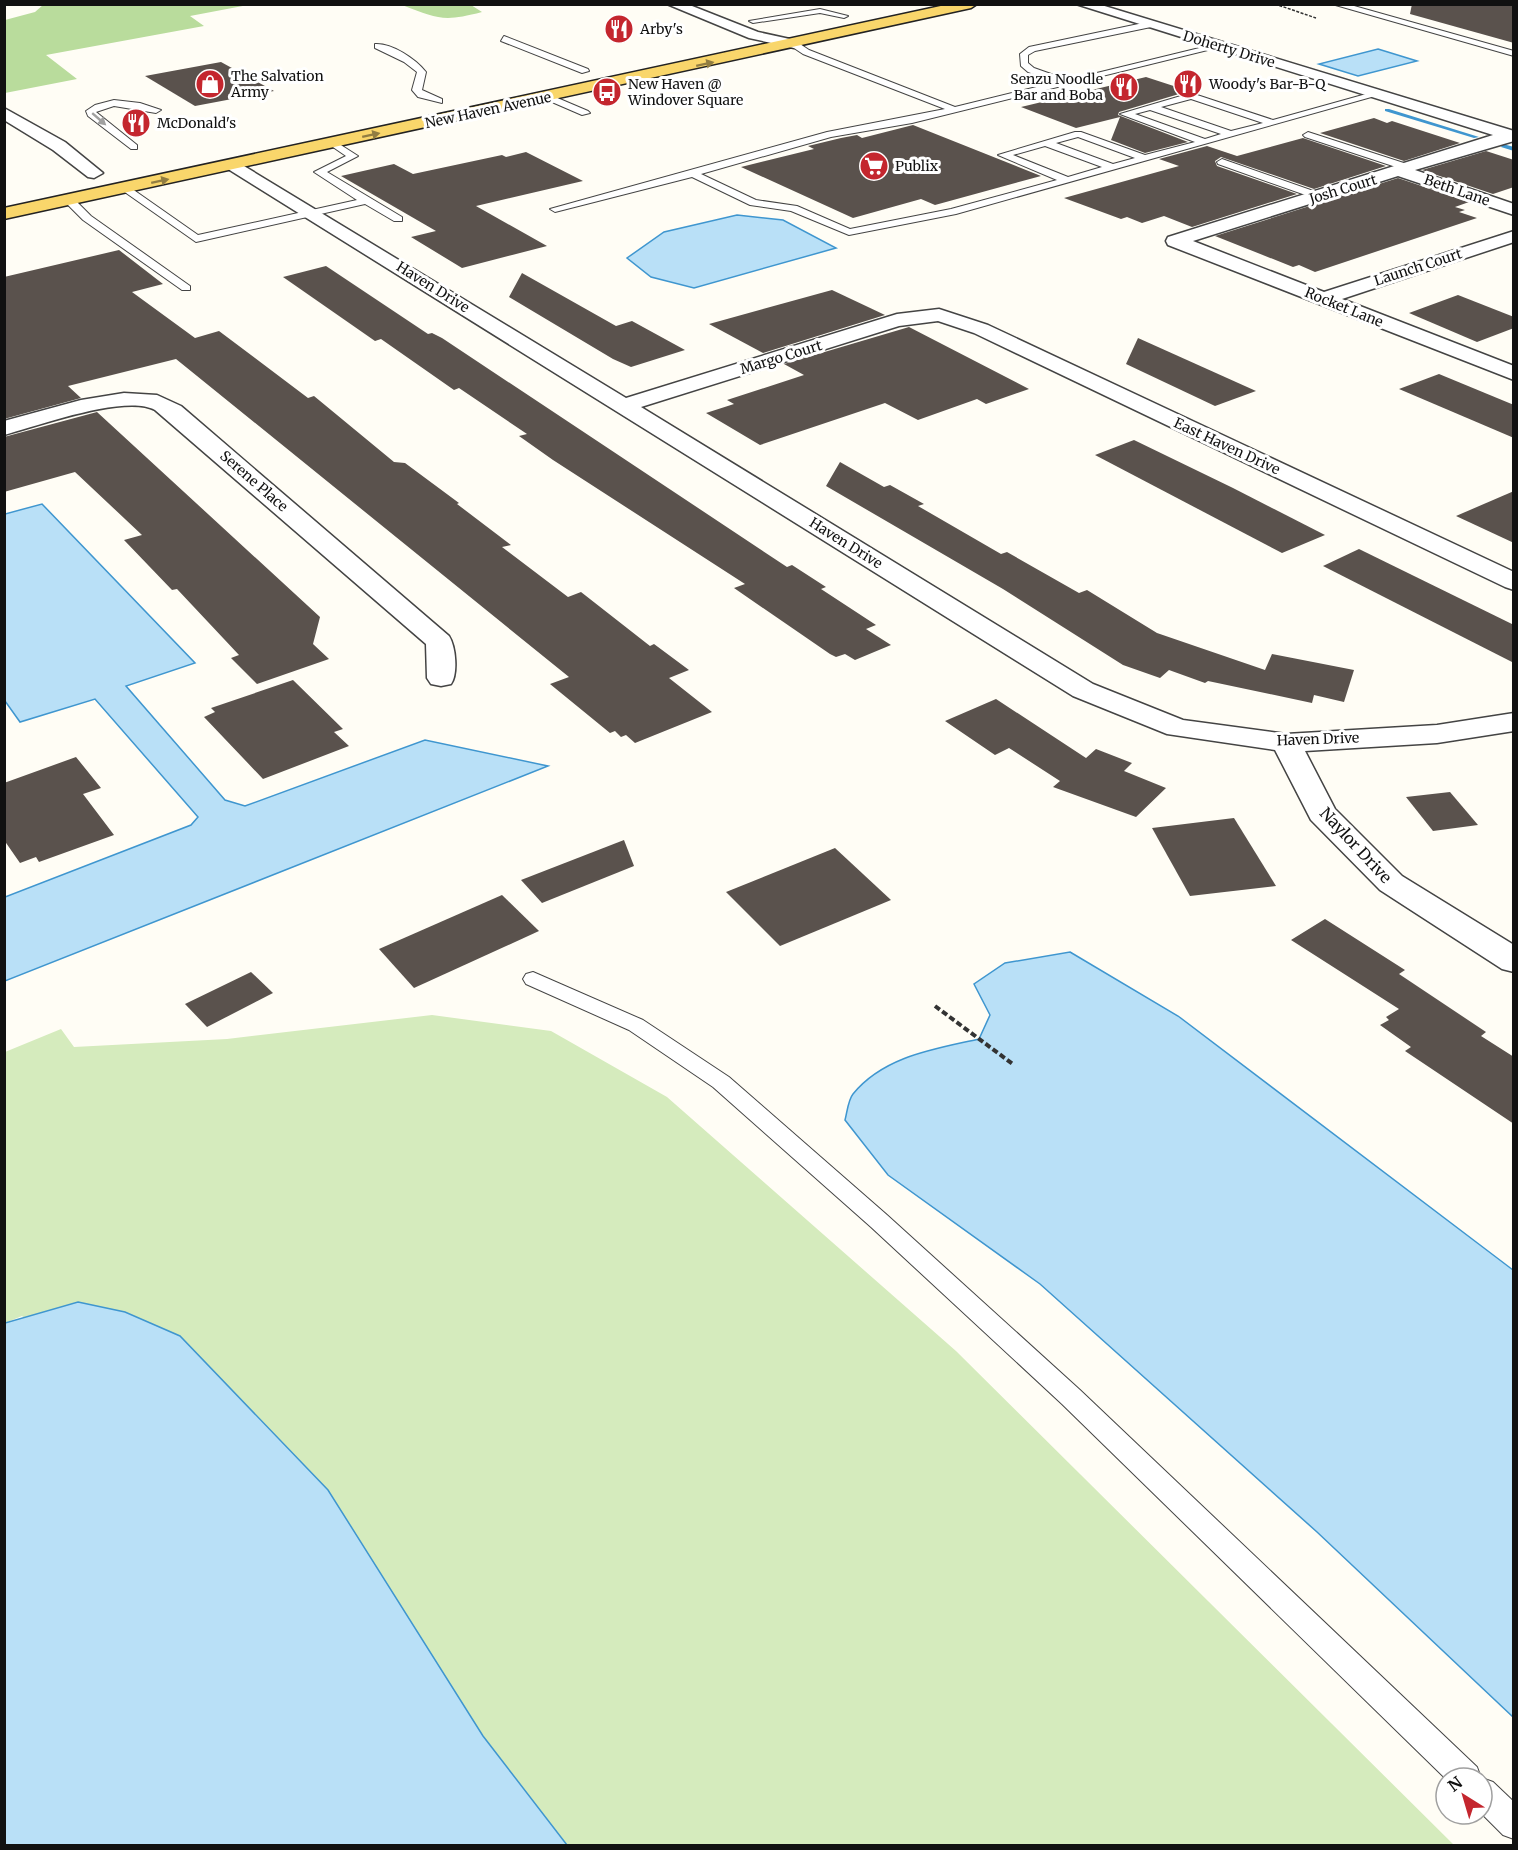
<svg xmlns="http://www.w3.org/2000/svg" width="1518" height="1850" viewBox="0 0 1518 1850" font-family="Merriweather,serif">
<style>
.green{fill:#d5ebbd}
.forest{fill:#b9dc9c}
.water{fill:#b9e0f7;stroke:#3f96cf;stroke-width:1.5}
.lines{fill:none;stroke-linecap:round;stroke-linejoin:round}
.stream{fill:#3f96cf;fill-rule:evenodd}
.building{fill:#5a524d}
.service-casing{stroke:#444;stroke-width:2}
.minor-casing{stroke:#444;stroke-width:3}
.primary-casing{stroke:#222;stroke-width:3}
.path-far1{stroke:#333;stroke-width:1.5;stroke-dasharray:3 1.5;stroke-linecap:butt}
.path{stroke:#333;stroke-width:4;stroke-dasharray:6 3;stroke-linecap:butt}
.service{fill:#fff;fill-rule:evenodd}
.minor{fill:#fff;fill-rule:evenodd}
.primary{fill:#f9d66b;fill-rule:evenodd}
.oneway{fill:#917d42}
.oneway2{fill:#a0a0a0}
.labels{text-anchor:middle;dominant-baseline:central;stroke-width:6;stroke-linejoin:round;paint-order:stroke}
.far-poi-label{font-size:14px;fill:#111;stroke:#fff;text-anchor:start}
.far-street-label{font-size:14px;fill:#111;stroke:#fff}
.street-label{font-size:16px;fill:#111;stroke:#fff}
</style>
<rect width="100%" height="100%" fill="#fffdf5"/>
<!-- green -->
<polygon class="green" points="432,1015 551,1031 667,1097 956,1351 1454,1845 567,1845 483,1736 22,1316 5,1323 5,1052 61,1029 74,1047 227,1039"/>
<!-- forest -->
<g class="forest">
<polygon points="43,5 43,4 248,5 190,16 204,26 46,55 77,79 5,93 5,20 35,12"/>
<path d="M402,5H471L482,12C444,22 438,19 402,5Z"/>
</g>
<!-- water -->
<g class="water">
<polygon points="1378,49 1417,61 1358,76 1319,64"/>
<polygon points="737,215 783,220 836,248 694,288 651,277 627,258 664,232"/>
<polygon points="42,504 195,663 126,686 225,800 245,806 425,740 548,766 5,981 5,897 191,825 198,817 95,699 20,722 5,701 5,514"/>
<path d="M1070,952L1178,1016L1513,1270V1717L1317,1532L1040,1284L888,1175L845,1120C847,1113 848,1100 853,1094C884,1056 935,1049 979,1039L990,1015L974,984L1005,963Z"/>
<polygon points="78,1302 125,1312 180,1336 328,1490 483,1736 567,1845 5,1845 5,1323"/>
</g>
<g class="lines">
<!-- stream -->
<g class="stream">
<polygon points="1385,109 1389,109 1479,137 1474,138 1385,111"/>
<polygon points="1503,144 1514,147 1514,151 1501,147"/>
</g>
</g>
<!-- building -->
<g class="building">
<polygon points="1412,4 1514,4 1514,43 1410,14"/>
<polygon points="221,62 274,91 195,106 145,76"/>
<polygon points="1146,77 1189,91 1119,112 1118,115 1188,142 1145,153 1111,140 1120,117 1076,128 1021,107"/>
<polygon points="1374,118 1387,123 1392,121 1460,143 1404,161 1320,133"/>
<polygon points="913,125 1041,176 935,205 921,199 853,218 741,167 814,149 808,146 841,138 857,135 862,138"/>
<polygon points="1303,138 1386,166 1314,189 1221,157 1215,161 1217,166 1297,194 1192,227 1164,216 1142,223 1127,217 1121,219 1064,198 1179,166 1159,159 1207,146 1237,156"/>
<polygon points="1486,151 1514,160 1514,187 1493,194 1422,170"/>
<polygon points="526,152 583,181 476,206 547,246 462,268 411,237 436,231 341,176 394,164 413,174 502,155 506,157"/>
<polygon points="1398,178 1469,202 1455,207 1465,210 1459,212 1477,218 1315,272 1299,265 1293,267 1215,236"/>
<polygon points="119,250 163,284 132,292 195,338 219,331 308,398 314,396 394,462 405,463 459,503 457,504 511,545 502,547 568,597 581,592 650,646 654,644 689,670 669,678 712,712 635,743 626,735 621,737 615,731 610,733 550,684 569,677 176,359 68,386 81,398 4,419 4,277"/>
<polygon points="326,266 428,334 432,333 442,338 787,567 792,565 826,587 821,589 876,625 866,629 891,645 855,660 845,654 836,657 830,654 734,588 745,584 553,460 519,436 527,434 459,388 454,390 381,339 375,341 283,277"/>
<polygon points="522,273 616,326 632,321 685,350 631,367 613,359 509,297"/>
<polygon points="832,290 885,315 763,353 709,324"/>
<polygon points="1458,295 1514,317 1514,328 1477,342 1409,313"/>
<polygon points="909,327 1029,389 986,404 977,399 918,420 885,403 760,445 706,413 734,404 727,400 804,375 784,364"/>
<polygon points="1138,338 1256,391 1215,406 1126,364"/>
<polygon points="1439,374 1514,405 1514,438 1399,389"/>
<polygon points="97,412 320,617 313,644 329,659 257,684 231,658 239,655 177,589 172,590 124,540 142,535 75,472 4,492 4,437"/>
<polygon points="1134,440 1233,488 1325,535 1282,553 1095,455"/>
<polygon points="840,462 884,487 890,485 924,504 918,506 1001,554 1007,552 1079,593 1087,590 1157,633 1265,670 1272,654 1354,670 1344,702 1314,695 1312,703 1208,681 1205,683 1169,670 1160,678 1123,665 1003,589 826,486"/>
<polygon points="1514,491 1514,543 1456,516"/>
<polygon points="1359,549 1514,625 1514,663 1323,566"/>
<polygon points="293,680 343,729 334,732 349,746 263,779 204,717 215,712 211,708"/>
<polygon points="996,699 1086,758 1096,749 1132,763 1124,771 1166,788 1136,817 1053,787 1060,781 1009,748 995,755 945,721"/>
<polygon points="76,757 101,788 83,794 114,835 39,862 36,857 20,863 4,840 4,783"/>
<polygon points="1450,792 1478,825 1433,831 1406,797"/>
<polygon points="1234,818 1276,886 1190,896 1152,828"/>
<polygon points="624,840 634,866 542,903 521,880"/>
<polygon points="835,848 891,900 780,946 726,892"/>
<polygon points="502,895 539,931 414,988 379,949"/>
<polygon points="1325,919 1405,970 1399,974 1486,1032 1481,1036 1514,1057 1514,1124 1405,1051 1411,1047 1380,1025 1389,1020 1386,1017 1399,1009 1291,940"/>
<polygon points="251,972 273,993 207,1027 185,1004"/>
</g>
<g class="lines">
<!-- service casing -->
<g class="service-casing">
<g id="service">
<polygon points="1332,4 1347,4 1514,51 1514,56"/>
<polygon points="820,9 848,16 844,18 820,13 753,23 749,21"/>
<path d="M1148,22L1151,27L1035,51L1028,55V63L1034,68L1068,80L1220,43L1224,46L912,123L831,137L701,174L756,200L797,206L850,229L951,209L1057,180L998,155L1075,132H1081L1145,155L1195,142L1120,114L1191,93L1273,120L1377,91L1382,94L956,214L849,235L791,211L750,205L692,177L555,212L550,209L827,132L945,109L803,54L791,46V42H797L809,50L955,107L1057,82L1028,72L1021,66L1020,54L1029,47ZM1191,99L1263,123L1231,131L1161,107ZM1150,110L1221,134L1205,139L1135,114ZM1078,137L1135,158L1113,164L1056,143ZM1045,146L1102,167L1068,177L1013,155Z"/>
<polygon points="504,36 588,69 589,71 582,73 501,41"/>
<path d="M375,44C392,43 416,59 426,72L422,90L442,99V103L418,97L412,90L417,72L404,62L375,48Z"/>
<polygon points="548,94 588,111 590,113 582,115 545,99 543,97"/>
<polygon points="114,100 140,103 161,110 156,113 114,106 96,112 137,145 137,149 131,149 88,116 86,111 95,105"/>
<polygon points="1308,132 1413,166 1414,168 1405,170 1305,137 1303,135"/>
<polygon points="333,140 358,156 327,172 402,217 402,221 394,221 365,204 196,242 119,188 128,186 198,235 357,200 314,172 346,156 330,145 328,143"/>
<polygon points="1222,159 1322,194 1323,196 1314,198 1218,164 1217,162"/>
<polygon points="65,198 73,198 91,216 190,286 190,290 182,290 83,220 65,202"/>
<polygon points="533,972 643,1020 729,1077 887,1215 1080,1390 1477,1767 1481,1778 1446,1779 1062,1404 871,1227 713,1087 629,1030 526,984 523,979 526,974"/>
<polygon points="1482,1778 1493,1782 1514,1802 1514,1839 1503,1835 1482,1814"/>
</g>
</g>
<!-- minor casing -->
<g class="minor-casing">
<g id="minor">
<polygon points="667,4 687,4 758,32 799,41 801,44 794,48 749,38"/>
<polygon points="1076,4 1098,4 1514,131 1514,141 1415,170 1514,204 1514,215 1398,176 1193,241 1324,292 1514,231 1514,242 1342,299 1514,366 1514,380 1168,245 1166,241 1168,237 1493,135"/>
<polygon points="4,108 65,142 103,173 94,178 88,177 53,150 4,120"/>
<polygon points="234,160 626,398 897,314 939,309 988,325 1514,572 1514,590 1505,587 974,333 938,321 899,326 641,407 1093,684 1183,720 1286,734 1437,725 1514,713 1514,731 1437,743 1305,751 1335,809 1402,876 1514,945 1514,972 1502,969 1380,890 1311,820 1275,750 1167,734 1073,696 228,169 225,165"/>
<path d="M124,393L157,395L181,406L449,636C456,647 458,674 451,684L441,686L431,684L427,678L426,644L155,410C125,394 38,426 4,435V421L81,400Z"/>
</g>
</g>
<!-- primary casing -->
<g class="primary-casing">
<polygon id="primary" points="950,4 977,4 971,8 4,219 4,208"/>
</g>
<!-- path-far1 -->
<polyline class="path-far1" points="1275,4 1316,18"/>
<!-- path -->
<polyline class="path" points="935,1006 1014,1065"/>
<!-- service -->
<use href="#service" class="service"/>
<!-- minor -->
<use href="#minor" class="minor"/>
<!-- primary -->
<use href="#primary" class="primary"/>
</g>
<!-- one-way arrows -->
<defs><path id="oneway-solid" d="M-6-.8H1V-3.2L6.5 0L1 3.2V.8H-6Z" transform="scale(1.5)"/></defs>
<g class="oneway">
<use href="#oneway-solid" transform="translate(705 64) rotate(-12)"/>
<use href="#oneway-solid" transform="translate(371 135) rotate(-12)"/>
<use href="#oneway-solid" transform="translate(160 181) rotate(-12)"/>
</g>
<use class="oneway2" href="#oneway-solid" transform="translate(99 119) rotate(41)"/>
<!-- icons -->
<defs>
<g id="restaurant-disc" transform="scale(1.5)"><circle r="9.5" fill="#c4262e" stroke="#fff"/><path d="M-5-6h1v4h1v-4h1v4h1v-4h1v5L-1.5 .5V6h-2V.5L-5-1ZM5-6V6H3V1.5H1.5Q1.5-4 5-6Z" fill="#fff"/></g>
<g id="shop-disc" transform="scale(1.5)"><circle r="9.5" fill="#c4262e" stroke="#fff"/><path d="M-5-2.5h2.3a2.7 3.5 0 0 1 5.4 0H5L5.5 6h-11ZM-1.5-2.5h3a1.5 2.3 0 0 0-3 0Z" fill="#fff"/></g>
<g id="bus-disc" transform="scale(1.5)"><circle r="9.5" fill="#c4262e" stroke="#fff"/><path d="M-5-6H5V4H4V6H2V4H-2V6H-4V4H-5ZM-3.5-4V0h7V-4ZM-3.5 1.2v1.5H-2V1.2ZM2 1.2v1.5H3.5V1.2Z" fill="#fff"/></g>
<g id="supermarket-disc" transform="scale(1.5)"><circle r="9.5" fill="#c4262e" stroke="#fff"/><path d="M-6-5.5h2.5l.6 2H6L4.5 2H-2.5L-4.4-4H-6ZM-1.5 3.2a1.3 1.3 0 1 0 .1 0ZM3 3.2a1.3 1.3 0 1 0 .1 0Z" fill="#fff"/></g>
</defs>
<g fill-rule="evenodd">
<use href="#restaurant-disc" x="619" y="29"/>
<use href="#shop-disc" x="210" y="84"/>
<use href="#restaurant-disc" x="1188" y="84"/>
<use href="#restaurant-disc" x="1124" y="87"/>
<use href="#bus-disc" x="607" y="92"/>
<use href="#restaurant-disc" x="136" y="123"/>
<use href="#supermarket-disc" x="874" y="166"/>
</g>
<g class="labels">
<!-- far-poi labels -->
<g class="far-poi-label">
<text x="640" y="29">Arby's</text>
<text x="231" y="76">The Salvation<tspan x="231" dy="16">Army</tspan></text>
<text x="1103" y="79" text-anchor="end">Senzu Noodle<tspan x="1103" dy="16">Bar and Boba</tspan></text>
<text x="628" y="84">New Haven @<tspan x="628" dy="16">Windover Square</tspan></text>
<text x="1209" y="84">Woody's Bar-B-Q</text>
<text x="157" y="123">McDonald's</text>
<text x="895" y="166">Publix</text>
</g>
<!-- far-street labels -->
<g class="far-street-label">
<text transform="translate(1229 49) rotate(17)">Doherty Drive</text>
<text transform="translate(488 110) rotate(-12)">New Haven Avenue</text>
<text transform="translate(1343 189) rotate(-17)">Josh Court</text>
<text transform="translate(1457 190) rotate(19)">Beth Lane</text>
<text transform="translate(1418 267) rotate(-18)">Launch Court</text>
<text transform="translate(433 287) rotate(32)">Haven Drive</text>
<text transform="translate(1344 307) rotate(22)">Rocket Lane</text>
<text transform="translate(781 357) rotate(-17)">Margo Court</text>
<text transform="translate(1227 446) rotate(25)">East Haven Drive</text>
<text transform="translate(254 481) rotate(41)">Serene Place</text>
<text transform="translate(846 543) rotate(32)">Haven Drive</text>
<text transform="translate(1318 739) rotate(-2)">Haven Drive</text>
</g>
<!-- street labels -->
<g class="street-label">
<text transform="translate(1356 845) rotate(47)">Naylor Drive</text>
</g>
</g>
<!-- border -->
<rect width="1518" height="1850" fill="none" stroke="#111111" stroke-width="12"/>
<!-- north arrow -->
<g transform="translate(1464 1796) rotate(323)"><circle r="28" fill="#ffffff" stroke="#a0a0a0" stroke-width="1.5"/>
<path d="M0-4.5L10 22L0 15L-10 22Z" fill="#c4262e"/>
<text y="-9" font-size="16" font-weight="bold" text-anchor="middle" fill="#111111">N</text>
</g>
</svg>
